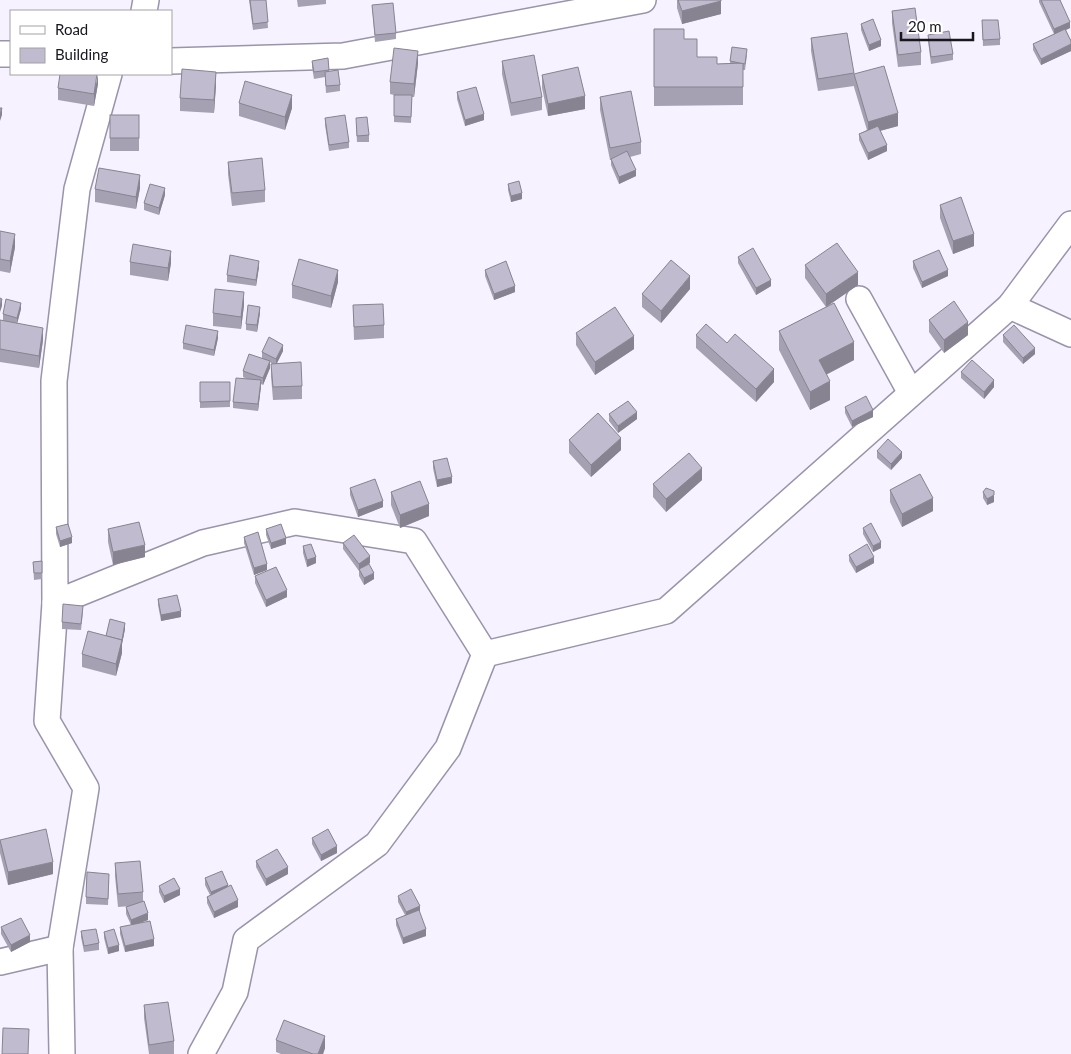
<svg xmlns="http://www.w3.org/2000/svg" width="1071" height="1054" viewBox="0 0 1071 1054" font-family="Lato,sans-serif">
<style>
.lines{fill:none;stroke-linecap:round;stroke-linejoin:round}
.street-casing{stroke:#9a94a8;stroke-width:28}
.street{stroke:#fff;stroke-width:25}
.wall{fill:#a6a1b2}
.shaded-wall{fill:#878391}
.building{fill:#c1bbcf;stroke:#878391}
</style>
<rect width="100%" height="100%" fill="#f6f2ff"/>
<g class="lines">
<!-- street casing -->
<g class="street-casing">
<g id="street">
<polyline points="144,11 146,0"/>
<polyline points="0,54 11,54"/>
<polyline points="171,61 343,56 643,0"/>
<polyline points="109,74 77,189 54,381 55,603 203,543 295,522 414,541 485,654 448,748 377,844 246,940 235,992 201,1054"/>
<polyline points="859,299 911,393"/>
<polyline points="1010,306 1071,334"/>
<polyline points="55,603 47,721 86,788 60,948 62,1054"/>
<polyline points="485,654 666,611 1010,306 1071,224"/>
<polyline points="0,962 60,948"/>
</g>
</g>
<!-- street -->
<use href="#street" class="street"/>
</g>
<!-- wall -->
<g class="wall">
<polygon points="249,0 266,0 268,28 253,30"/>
<polygon points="297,0 326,0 326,4 298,7"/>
<polygon points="677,0 721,0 721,14 682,24 677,8"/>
<polygon points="1039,0 1060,0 1070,28 1066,30 1071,41 1071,51 1041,65 1033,50 1033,44 1054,34 1039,2"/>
<polygon points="372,5 396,33 396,39 375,42"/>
<polygon points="892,11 921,52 921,65 898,67 892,23"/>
<polygon points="982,20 1000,39 1000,45 983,46"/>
<polygon points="861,24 881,46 869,51 861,30"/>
<polygon points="654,29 684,39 697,57 717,64 730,63 732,47 747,55 745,70 743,70 743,105 654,106"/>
<polygon points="928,35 953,54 953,60 931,64 928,41"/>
<polygon points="811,38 854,73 854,86 818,91 811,51"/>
<polygon points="328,58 329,71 340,85 340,91 326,93 325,77 314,79 312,67 312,61"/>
<polygon points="502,61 542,97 542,110 511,116 502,74"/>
<polygon points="418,63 414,97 412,97 411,123 394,122 394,95 390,94 390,82"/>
<polygon points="854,74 898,126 880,131 887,151 868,160 859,140 859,134 867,130 854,87"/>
<polygon points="542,75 585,109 548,116 542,88"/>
<polygon points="98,84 94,106 58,100 58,88"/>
<polygon points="216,85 214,113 180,111 180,98"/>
<polygon points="457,92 484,120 465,126 457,99"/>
<polygon points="600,97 641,142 641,154 630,157 636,176 619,184 611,165 611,160 610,160 600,110"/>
<polygon points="239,103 292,108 285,130 239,116"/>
<rect x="110" y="115" width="29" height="36"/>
<polygon points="325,118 349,142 349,148 329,151 325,125"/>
<polygon points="356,124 369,135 369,142 357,142"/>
<polygon points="228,162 265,190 265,202 232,206 228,174"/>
<polygon points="508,184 522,199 511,202 508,190"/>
<polygon points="140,188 136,209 95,202 95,189"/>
<polygon points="165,195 159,215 144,210 144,203"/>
<polygon points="940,205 974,246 953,254 940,218"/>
<polygon points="0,231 15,247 10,273 0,271"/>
<polygon points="738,257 771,286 756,295 738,263"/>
<polygon points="913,261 948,276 922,288 913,268"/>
<polygon points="130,262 171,263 168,281 130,275"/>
<polygon points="805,265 858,285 826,307 854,360 826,375 830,400 810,410 779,350 779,331 826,307 805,278"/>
<polygon points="259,267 256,286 227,282 227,275"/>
<polygon points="485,270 515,292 494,300 485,276"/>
<polygon points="338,282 331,308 292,298 292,285"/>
<polygon points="690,289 661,323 642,307 642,294"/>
<polygon points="244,305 241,329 213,326 213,313"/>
<polygon points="353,305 384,325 384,338 354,340"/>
<polygon points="21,309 17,323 43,340 39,368 0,362 0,320 3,321 3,314"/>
<polygon points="260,313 257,332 246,330 246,324"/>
<polygon points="929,320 968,335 944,353 929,332"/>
<polygon points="576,333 634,349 595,375 576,345"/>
<polygon points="696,335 727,343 774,382 756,402 696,348"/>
<polygon points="1003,335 1035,354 1023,364 1003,342"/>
<polygon points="218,338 214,356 183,349 183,343"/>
<polygon points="283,351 277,363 302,386 302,399 273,400 271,376 272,364 270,362 270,368 263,385 261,384 258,411 233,408 233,402 247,379 243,377 243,371 262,359 262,352"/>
<polygon points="961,372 994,387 984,399 961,378"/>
<polygon points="200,382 230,401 230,407 200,408"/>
<polygon points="845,407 873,417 852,427 845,413"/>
<polygon points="609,414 637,419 618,433 609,421"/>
<polygon points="569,440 621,450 591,477 569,453"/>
<polygon points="877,451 902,458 891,470 877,458"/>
<polygon points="433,461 452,483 437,487 433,468"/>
<polygon points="702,480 666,512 653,497 653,484"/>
<polygon points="350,488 383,507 358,517 350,495"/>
<polygon points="890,490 933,511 902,527 890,502"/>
<polygon points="391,492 429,516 400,528 391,505"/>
<polygon points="983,492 994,502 987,505 983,498"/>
<polygon points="56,527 72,543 60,547 56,534"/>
<polygon points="863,528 881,548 873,552 863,534"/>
<polygon points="108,529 145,557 113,565 108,542"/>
<polygon points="266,529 286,544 271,549 266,535"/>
<polygon points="244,537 267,570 254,575 244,543"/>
<polygon points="343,543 370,563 363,567 374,579 364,585 359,576 359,570 359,571 343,549"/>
<polygon points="303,546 316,563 307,567 303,553"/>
<polygon points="849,555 874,563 856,573 849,561"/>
<polygon points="42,561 42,579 34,580 33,562"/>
<polygon points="255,576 287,597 266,607 255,583"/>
<polygon points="158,599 181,617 161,621 158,605"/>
<polygon points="83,612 81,630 62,629 62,622"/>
<polygon points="125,629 122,644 122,653 116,676 82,667 82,654 106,636"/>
<polygon points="312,838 337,853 321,861 312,844"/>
<polygon points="0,840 53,874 8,885 0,853"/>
<polygon points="256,861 288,874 266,886 256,867"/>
<polygon points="115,863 143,892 143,901 148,920 140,923 154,946 125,952 120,934 120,927 131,925 126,914 126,907 131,906 118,907 115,876"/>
<polygon points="205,878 228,885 238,907 214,918 207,903 207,897 210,895 205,885"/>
<polygon points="109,880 108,905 86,904 86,897"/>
<polygon points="159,886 180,895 164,903 159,892"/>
<polygon points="398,896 419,912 426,936 403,944 396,925 396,919 405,915 398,902"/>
<polygon points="1,927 30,942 11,952 1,934"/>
<polygon points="81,931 99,943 99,950 84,952 81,937"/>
<polygon points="104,932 119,951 108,954 104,938"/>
<polygon points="144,1005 174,1041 174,1054 149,1054 144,1018"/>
<polygon points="276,1040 325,1048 323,1054 281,1054 276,1052"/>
</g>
<!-- shaded-wall -->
<g class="shaded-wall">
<polygon points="721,1 721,14 682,24 682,11"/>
<polygon points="1070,22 1070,28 1054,35 1054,29"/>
<polygon points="881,40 881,46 869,51 869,45"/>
<polygon points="1071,44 1071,51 1041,65 1041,59"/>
<polygon points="418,51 418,63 414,97 414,84"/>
<polygon points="216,72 216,85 214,113 214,100"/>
<polygon points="98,74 98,84 94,106 94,94"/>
<polygon points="292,95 292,108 285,130 285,117"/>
<polygon points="585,96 585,109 548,116 548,104"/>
<polygon points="2,108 2,115 0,121 0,115"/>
<polygon points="898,113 898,126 868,134 868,122"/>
<polygon points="484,114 484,120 465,126 465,120"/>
<polygon points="887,145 887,151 868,160 868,153"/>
<polygon points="636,170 636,176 619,184 619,177"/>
<polygon points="140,175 140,188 136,209 136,197"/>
<polygon points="165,188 165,195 159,215 159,208"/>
<polygon points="522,193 522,199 511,202 511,196"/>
<polygon points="15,234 15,247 10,273 10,261"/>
<polygon points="974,234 974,246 953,254 953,241"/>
<polygon points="171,251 171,263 168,281 168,268"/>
<polygon points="259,261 259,267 256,286 256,280"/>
<polygon points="338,270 338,282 331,308 331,296"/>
<polygon points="948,270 948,276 922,288 922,282"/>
<polygon points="858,272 858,285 826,307 826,294"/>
<polygon points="690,276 690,289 661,323 661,311"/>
<polygon points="771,280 771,286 756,295 756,288"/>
<polygon points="515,286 515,292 494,300 494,294"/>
<polygon points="244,292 244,305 241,329 241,317"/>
<polygon points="2,299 2,306 0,312 0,306"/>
<polygon points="21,303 21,309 17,324 17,318"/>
<polygon points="260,307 260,313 257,332 257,325"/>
<polygon points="968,322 968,335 944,353 944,340"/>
<polygon points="43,328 43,340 39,368 39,356"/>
<polygon points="218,331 218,338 214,356 214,350"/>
<polygon points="634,336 634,349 595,375 595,362"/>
<polygon points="854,342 854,360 819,378 819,360"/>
<polygon points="283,345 283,351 276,365 276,359"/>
<polygon points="1035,348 1035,354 1023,364 1023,358"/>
<polygon points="270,361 270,368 263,385 263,378"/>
<polygon points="774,369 774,382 756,402 756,389"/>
<polygon points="261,380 261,387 258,411 258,404"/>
<polygon points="994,380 994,387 984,399 984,392"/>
<polygon points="830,381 830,400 810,410 810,392"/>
<polygon points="873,410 873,417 852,427 852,421"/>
<polygon points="637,412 637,419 618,433 618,426"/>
<polygon points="621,438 621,450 591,477 591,465"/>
<polygon points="902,452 902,458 891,470 891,464"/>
<polygon points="702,468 702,480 666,512 666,499"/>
<polygon points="452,477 452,483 437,487 437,480"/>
<polygon points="994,495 994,502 987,505 987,499"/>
<polygon points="933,498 933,511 902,527 902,514"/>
<polygon points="383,501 383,507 358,517 358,510"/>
<polygon points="429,504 429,516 400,528 400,515"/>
<polygon points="72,537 72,543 60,547 60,541"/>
<polygon points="286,538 286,544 271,549 271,543"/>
<polygon points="881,542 881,548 873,552 873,546"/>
<polygon points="145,545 145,557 113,565 113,552"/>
<polygon points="370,556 370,563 359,571 359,564"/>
<polygon points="316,557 316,563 307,567 307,560"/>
<polygon points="874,557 874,563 856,573 856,567"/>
<polygon points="267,564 267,570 254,575 254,568"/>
<polygon points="374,573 374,579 364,585 364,578"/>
<polygon points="287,590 287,597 266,607 266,600"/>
<polygon points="181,611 181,617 161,621 161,615"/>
<polygon points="125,623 125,629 122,644 122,653 116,676 116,664"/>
<polygon points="337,846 337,853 321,861 321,855"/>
<polygon points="53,862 53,874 8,885 8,872"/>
<polygon points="288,867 288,874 266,886 266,879"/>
<polygon points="228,885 228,892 211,899 211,892"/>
<polygon points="180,889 180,895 164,903 164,896"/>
<polygon points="238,900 238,907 214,918 214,912"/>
<polygon points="420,906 420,912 406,919 406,912"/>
<polygon points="148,913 148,920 131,926 131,920"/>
<polygon points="426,929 426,936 403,944 403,938"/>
<polygon points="30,935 30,942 11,952 11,945"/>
<polygon points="154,939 154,946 125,952 125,946"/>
<polygon points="119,945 119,951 108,954 108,948"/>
<polygon points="325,1036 325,1048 323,1054 318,1054"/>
</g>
<!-- building -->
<g class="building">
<polygon points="250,0 266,0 268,22 253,24"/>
<polygon points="678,0 721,0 721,1 682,11"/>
<polygon points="1041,0 1060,0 1070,22 1054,29"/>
<polygon points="393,3 396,33 375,35 372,5"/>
<polygon points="915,8 921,52 898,55 892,11"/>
<polygon points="873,19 881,40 869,45 861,24"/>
<polygon points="982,20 998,20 1000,39 983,40"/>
<polygon points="654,29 684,29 684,39 697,39 697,57 717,57 717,64 743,63 743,87 654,87"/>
<polygon points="1065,29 1071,41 1071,44 1041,59 1033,44"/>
<polygon points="949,31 953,54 931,57 928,35"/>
<polygon points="847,33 854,73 818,79 811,38"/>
<polygon points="732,47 747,49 745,64 730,61"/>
<polygon points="394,48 418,51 414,84 390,82"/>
<polygon points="534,55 542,97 511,103 502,61"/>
<polygon points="328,58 329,70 314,72 312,61"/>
<polygon points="884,66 898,113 868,122 854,74"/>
<polygon points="578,67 585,96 548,104 542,75"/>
<polygon points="182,69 216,72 214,100 180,98"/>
<polygon points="338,70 340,85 326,86 325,72"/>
<polygon points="60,74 97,74 94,94 58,88"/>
<polygon points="245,81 292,95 285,117 239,103"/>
<polygon points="476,87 484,114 465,120 457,92"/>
<polygon points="631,91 641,142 610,148 600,97"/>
<polygon points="394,95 412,95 411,117 394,116"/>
<polygon points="0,108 2,108 0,115"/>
<rect x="110" y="115" width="29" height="23"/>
<polygon points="345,115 349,142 329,145 325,118"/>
<polygon points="367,117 369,135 357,136 356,118"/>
<polygon points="878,126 887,145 868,153 859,134"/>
<polygon points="627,151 636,170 619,177 611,159"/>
<polygon points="262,158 265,190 232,193 228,162"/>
<polygon points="99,168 140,175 136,197 95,189"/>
<polygon points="519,181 522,193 511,196 508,184"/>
<polygon points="150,184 165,188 159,208 144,203"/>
<polygon points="961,197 974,234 953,241 940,205"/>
<polygon points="0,231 15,234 10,261 0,259"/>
<polygon points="837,243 858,272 826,294 805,265"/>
<polygon points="133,244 171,251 168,268 130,262"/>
<polygon points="753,248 771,280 756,288 738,257"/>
<polygon points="939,250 948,270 922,282 913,261"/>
<polygon points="230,255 259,261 256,280 227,275"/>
<polygon points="299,259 338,270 331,296 292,285"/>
<polygon points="671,260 690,276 661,311 642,294"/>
<polygon points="506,261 515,286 494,294 485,270"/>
<polygon points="215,289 244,292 241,317 213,313"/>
<polygon points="0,298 2,299 0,306"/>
<polygon points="6,299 21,303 17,318 3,314"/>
<polygon points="954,301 968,322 944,340 929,320"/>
<polygon points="834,303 854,342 819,360 830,381 810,392 779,331"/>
<polygon points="383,304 384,325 354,327 353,305"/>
<polygon points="248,305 260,307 257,325 246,324"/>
<polygon points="615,307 634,336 595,362 576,333"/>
<polygon points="0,320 43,328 39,356 0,349"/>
<polygon points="706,324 727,343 735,334 774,369 756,389 696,335"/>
<polygon points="186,325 218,331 214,350 183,343"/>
<polygon points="1014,325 1035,348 1023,358 1003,335"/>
<polygon points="269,337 283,345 276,359 262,352"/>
<polygon points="249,354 270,361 263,378 243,371"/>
<polygon points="972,360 994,380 984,392 961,372"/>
<polygon points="301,362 302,386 273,387 271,364"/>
<polygon points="236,378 261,380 258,404 233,402"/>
<polygon points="200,382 230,382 230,401 200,402"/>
<polygon points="866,396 873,410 852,421 845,407"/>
<polygon points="628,401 637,412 618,426 609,414"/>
<polygon points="598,413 621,438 591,465 569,440"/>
<polygon points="888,439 902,452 891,464 877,451"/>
<polygon points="689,453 702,468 666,499 653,484"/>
<polygon points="447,458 452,477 437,480 433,461"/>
<polygon points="920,474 933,498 902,514 890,490"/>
<polygon points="375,479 383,501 358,510 350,488"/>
<polygon points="420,481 429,504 400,515 391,492"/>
<polygon points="986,488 994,491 994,495 987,499 983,492"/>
<polygon points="139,522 145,545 113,552 108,529"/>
<polygon points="871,523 881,542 873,546 863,528"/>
<polygon points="68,524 72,537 60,541 56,527"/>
<polygon points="281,524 286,538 271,543 266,529"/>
<polygon points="258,532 267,564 254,568 244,537"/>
<polygon points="354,535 370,556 359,564 343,543"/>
<polygon points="311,544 316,557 307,560 303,546"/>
<polygon points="867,544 874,557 856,567 849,555"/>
<polygon points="42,561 42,573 34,573 33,562"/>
<polygon points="369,564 374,573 364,578 359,569"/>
<polygon points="276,567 287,590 266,600 255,576"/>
<polygon points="177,595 181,611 161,615 158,599"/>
<polygon points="63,604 83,606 81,624 62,622"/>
<polygon points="110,619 125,623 122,640 106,636"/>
<polygon points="88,631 122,640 116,664 82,654"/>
<polygon points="46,829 53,862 8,872 0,840"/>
<polygon points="328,829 337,846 321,855 312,838"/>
<polygon points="277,849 288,867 266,879 256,861"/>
<polygon points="140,861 143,892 118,894 115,863"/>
<polygon points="222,871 228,885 211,892 205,878"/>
<polygon points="87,872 109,874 108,899 86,897"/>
<polygon points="174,878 180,889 164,896 159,886"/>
<polygon points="231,885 238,900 214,912 207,897"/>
<polygon points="411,889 420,906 406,912 398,896"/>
<polygon points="144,901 148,913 131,920 126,907"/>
<polygon points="419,910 426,929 403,938 396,919"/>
<polygon points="21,918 30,935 11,945 1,927"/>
<polygon points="150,921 154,939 125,946 120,927"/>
<polygon points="96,929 99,943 84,946 81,931"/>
<polygon points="114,929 119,945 108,948 104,932"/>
<polygon points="168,1002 174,1041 149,1045 144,1005"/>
<polygon points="284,1020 325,1036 318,1054 313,1054 276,1040"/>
<polygon points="3,1028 29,1029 28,1054 2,1054"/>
</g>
<!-- legend -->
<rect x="10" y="10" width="162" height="65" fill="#ffffff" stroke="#a3a2a5"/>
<rect x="20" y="26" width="25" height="8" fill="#ffffff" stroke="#a3a2a5"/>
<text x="55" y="35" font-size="15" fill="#19161e">Road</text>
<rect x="20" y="48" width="25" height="15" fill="#c1bbcf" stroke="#a3a2a5"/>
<text x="55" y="60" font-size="15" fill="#19161e">Building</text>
<!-- scale -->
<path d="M901 32v8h72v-8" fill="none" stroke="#19161e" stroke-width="2.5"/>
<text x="908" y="32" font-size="15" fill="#19161e" stroke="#ffffff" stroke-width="4" paint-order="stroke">20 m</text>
</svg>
